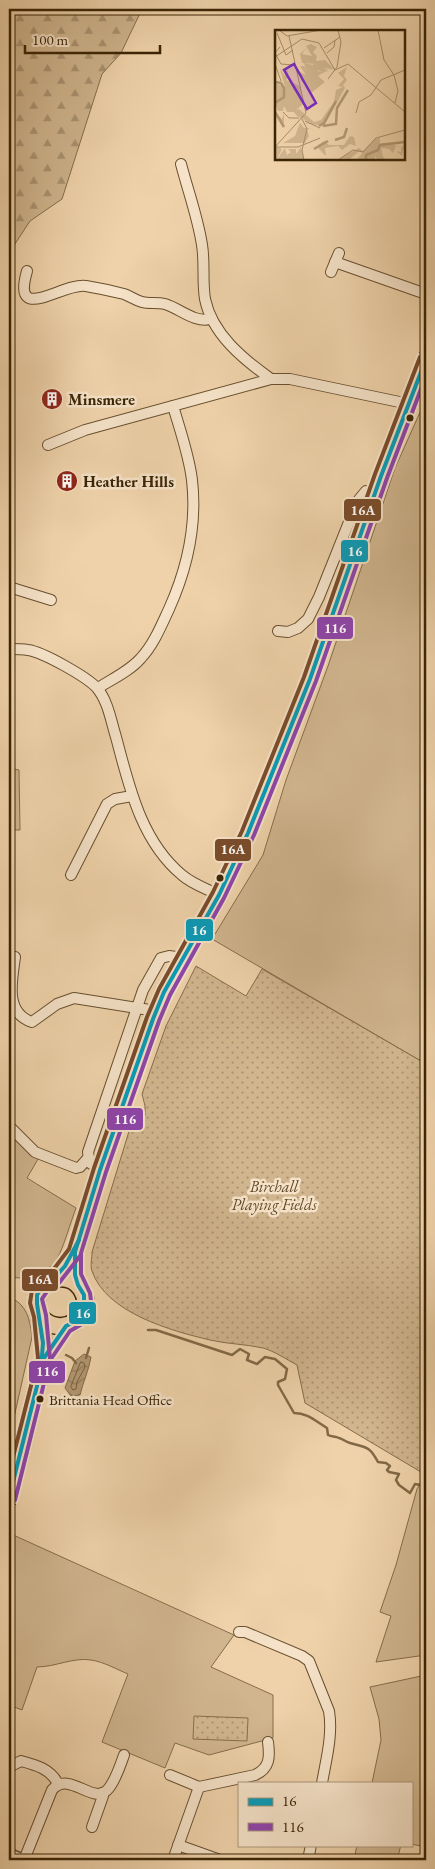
<svg xmlns="http://www.w3.org/2000/svg" width="435" height="1869" viewBox="0 0 435 1869" font-family="'EB Garamond',serif">
<style>
.green{fill:#d0b58e;stroke:#866d4a}
.forest{fill:url(#forest-firs);stroke:#866d4a}
.park{fill:url(#park-dots);stroke:#866d4a}
.water{fill:url(#water-waves);stroke:#826946}
.lines{fill:none;stroke-linecap:round;stroke-linejoin:round}
.shore{stroke:#765e3c;stroke-width:1}
.stream{stroke:#826946;stroke-width:2.5}
.minor-casing{stroke:#68502e;stroke-width:12}
.tertiary-casing{stroke:#68502e;stroke-width:15}
.trunk-casing{stroke:#3b2505;stroke-width:19}
.minor{stroke:#f5e2c8;stroke-width:10}
.tertiary{stroke:#f5e2c8;stroke-width:12}
.trunk{stroke:#efd2aa;stroke-width:16}
.bus-1-casing{stroke:#f5e2c8;stroke-width:8}
.bus-2-casing{stroke:#f5e2c8;stroke-width:8}
.bus-3-casing{stroke:#f5e2c8;stroke-width:8}
.bus-1{stroke:#069cba;stroke-width:4}
.bus-2{stroke:#8e44ad;stroke-width:4}
.bus-3{stroke:#7a4b2a;stroke-width:4}
.bus-dot{fill:#3b2505;stroke:#f5e2c8;stroke-width:2}
.labels{text-anchor:middle;dominant-baseline:central;stroke-width:5;stroke-linejoin:round;paint-order:stroke}
.bus-label{font-size:15px;fill:#3b2505;stroke:#f5e2c8;text-anchor:start}
.poi-label{font-size:16px;font-weight:bold;fill:#3b2505;stroke:#f5e2c8;text-anchor:start}
.park-label{font-size:16px;font-style:italic;fill:#604927;stroke:#f5e2c8}
.inset-river{fill:none;stroke:#b29772;stroke-width:2.5}
.inset-road{fill:none;stroke:#a78d68;stroke-width:1}
.view{fill:#7b2cbf;fill-opacity:0.15;stroke:#7b2cbf;stroke-width:2.5}
.inset-edge{fill:none;stroke:#3b2505;stroke-width:2.5}
.line-badge{stroke:#f5e2c8;stroke-width:2}
.badge-label{font-size:14px;text-anchor:middle;font-weight:bold;fill:#fff}
</style>
<defs>
<pattern id="forest-firs" width="22" height="20" patternUnits="userSpaceOnUse" patternTransform="scale(1.25)"><rect width="22" height="20" fill="#d0b58e"/><path d="M5 1l3.5 6h-7zM16 11l3.5 6h-7z" fill="#aa9372"/></pattern>
<pattern id="park-dots" width="8" height="8" patternUnits="userSpaceOnUse" patternTransform="scale(1.25)"><rect width="8" height="8" fill="#d0b58e"/><path d="M2 2h.1M6 6h.1" fill="none" stroke="#aa9372" stroke-width="1.8" stroke-linecap="round"/></pattern>
<pattern id="water-waves" width="16" height="10" patternUnits="userSpaceOnUse" patternTransform="scale(1.25)"><rect width="16" height="10" fill="#b29772"/><path d="M0 5q4-4 8 0t8 0" fill="none" stroke="#927b5c"/></pattern>
</defs>
<rect width="100%" height="100%" fill="#efd2aa"/>
<filter id="stains"><feTurbulence type="fractalNoise" baseFrequency=".004" numOctaves="4"/><feColorMatrix values="0 0 0 0 .2 0 0 0 0 .09 0 0 0 0 .02 0 0 0 .5 -.17"/></filter>
<radialGradient id="worn" r=".72"><stop offset=".6" stop-color="#630" stop-opacity="0"/><stop offset="1" stop-color="#630" stop-opacity=".3"/></radialGradient>
<!-- green -->
<g class="green">
<polygon points="426,399 426,1064 212,939 263,855 286,780 328,666 395,468"/>
<polygon points="9,768 19,770 20,830 9,830"/>
<path d="M9,1132L19,1143L38,1159L27,1178L76,1208C71,1221 63,1249 57,1259C47,1274 25,1282 9,1276Z"/>
<path d="M9,1297C27,1304 30,1320 32,1337L9,1440Z"/>
<polygon points="425,1475 426,1475 426,1655 376,1662 391,1616 380,1612 396,1565 417,1489"/>
<path d="M11,1534L234,1635L211,1667L273,1695V1738L209,1755L175,1743L165,1768L102,1742L128,1674C116,1669 104,1662 91,1660C74,1657 55,1667 37,1667L22,1710L9,1705V1541Z"/>
<polygon points="426,1675 426,1847 411,1844 411,1783 372,1783 381,1740 379,1719 370,1687"/>
<polygon points="357,1845 401,1845 397,1860 354,1860"/>
</g>
<!-- forest -->
<polygon class="forest" points="9,9 142,9 121,53 102,74 62,199 30,221 9,253"/>
<!-- park -->
<g class="park">
<path d="M196,966L246,996L262,969L426,1064V1475L305,1403L297,1365C286,1359 274,1351 263,1348C245,1344 227,1344 210,1340C172,1331 106,1313 92,1271C90,1266 92,1258 92,1252L130,1128L142,1121L145,1115V1106L142,1094L166,1026Z"/>
<polygon points="194,1716 248,1718 247,1741 193,1739"/>
</g>
<!-- water -->
<path class="water" d="M84,1354L91,1357C89,1370 83,1382 80,1395L71,1396L65,1388L75,1361Z"/>
<g class="lines">
<!-- shore -->
<polygon class="shore" points="81,1362 84,1363 85,1367 77,1382 76,1389 73,1390 71,1387"/>
<!-- stream -->
<g class="stream">
<path d="M148,1330H156L232,1355L240,1349L249,1354L247,1360L257,1364L265,1357L275,1359L287,1369L285,1379L278,1382V1385L294,1413C308,1413 315,1421 327,1428L328,1435C332,1437 335,1436 339,1438C343,1439 346,1442 350,1443C366,1448 369,1445 378,1462L386,1463L390,1466L387,1470L389,1472L399,1474L396,1480L399,1485L410,1493L415,1484L426,1486"/>
<polyline points="66,1355 72,1358 76,1363"/>
<polyline points="86,1358 89,1348"/>
</g>
<!-- minor casing -->
<g class="minor-casing">
<g id="minor">
<path d="M181,164C188,191 198,218 202,245C205,263 202,281 205,299C212,334 243,359 271,379"/>
<polyline points="335,262 426,294"/>
<path d="M27,271C11,326 63,282 86,286C98,288 112,291 124,294C130,296 135,300 142,302C149,304 157,302 165,304C181,309 194,323 211,319"/>
<polyline points="331,272 339,253"/>
<polyline points="48,445 85,430 271,379 290,379 409,404"/>
<polyline points="9,587 51,600"/>
<polyline points="278,631 288,632 298,628 308,619 319,597 357,502 366,491 375,494"/>
<path d="M9,649C15,649 22,649 28,650C43,652 87,677 97,688C108,701 111,721 116,737C129,786 141,841 182,875C192,884 207,889 219,895"/>
<path d="M98,688C112,679 130,671 141,658C154,644 161,626 169,609C187,569 197,524 192,480C189,455 180,430 173,406"/>
<polyline points="71,875 107,804 115,799 132,796"/>
<path d="M15,957C12,980 4,1013 32,1022L57,1004L74,998L156,1011"/>
<polyline points="9,1126 35,1152 76,1168 80,1167 88,1158"/>
<polyline points="100,1170 90,1163 88,1152 143,990 161,958 169,956 183,958"/>
<path d="M239,1632H245L302,1656L309,1661L329,1711C333,1735 326,1760 322,1783"/>
<path d="M11,1766L21,1761C36,1765 51,1769 58,1784"/>
<path d="M170,1775L199,1787L255,1775C270,1768 270,1757 268,1742"/>
<polyline points="92,1827 103,1796 102,1793"/>
<polyline points="178,1845 220,1860"/>
<path d="M24,1860L52,1790C70,1769 94,1808 109,1788C116,1779 120,1766 124,1755"/>
<polyline points="173,1860 199,1787"/>
<polyline points="308,1860 311,1845"/>
</g>
</g>
<!-- tertiary casing -->
<g class="tertiary-casing">
<polyline id="tertiary" points="9,1855 21,1860"/>
</g>
<!-- trunk casing -->
<g class="trunk-casing">
<g id="trunk">
<polyline points="78,1285 75,1275 75,1252 100,1170 153,1019 164,992 219,895 248,833 310,679 381,476 426,359"/>
<path d="M9,1498C18,1465 26,1431 34,1398C37,1385 43,1370 44,1357C44,1345 42,1331 40,1319C39,1309 34,1303 38,1293C45,1275 71,1273 81,1289C98,1315 61,1341 40,1316"/>
</g>
</g>
<!-- minor -->
<use href="#minor" class="minor"/>
<!-- tertiary -->
<use href="#tertiary" class="tertiary"/>
<!-- trunk -->
<use href="#trunk" class="trunk"/>
<!-- bus-1 casing -->
<g class="bus-1-casing">
<g id="bus-1">
<polyline points="41,1368 43,1343 37,1304 37,1295 42,1287 57,1275 65,1266 79,1240"/>
<polyline points="9,1498 44,1358 66,1326 78,1320 84,1311 84,1295 78,1285 75,1275 75,1252 100,1170 153,1019 164,992 219,895 248,833 310,679 381,476 426,359"/>
</g>
</g>
<!-- bus-2 casing -->
<g class="bus-2-casing">
<g id="bus-2">
<polyline points="49,1362 70,1331 82,1324 90,1313 91,1301 90,1293 81,1274 81,1253 106,1172 159,1021 170,995 224,898 254,835 316,681 387,478 426,376"/>
<polyline points="15,1500 50,1359 46,1315 42,1299 50,1287 59,1283 80,1256"/>
</g>
</g>
<!-- bus-3 casing -->
<g class="bus-3-casing">
<polyline id="bus-3" points="9,1473 38,1358 34,1317 30,1303 32,1290 42,1277 50,1274 69,1249 94,1168 147,1017 159,989 213,892 242,831 304,677 375,474 420,357"/>
</g>
<!-- bus-1 -->
<use href="#bus-1" class="bus-1"/>
<!-- bus-2 -->
<use href="#bus-2" class="bus-2"/>
<!-- bus-3 -->
<use href="#bus-3" class="bus-3"/>
</g>
<!-- icons -->
<defs>
<g id="building-disc" transform="scale(1.125)"><circle r="9.5" fill="#8f2418" stroke="#f5e2c8"/><path d="M-4-6H4V6H1V3H-1V6H-4ZM-2.5-4.3h1.7v1.8h-1.7ZM.8-4.3h1.7v1.8H.8ZM-2.5-1h1.7V.8h-1.7ZM.8-1h1.7V.8H.8Z" fill="#fff"/></g>
</defs>
<g fill-rule="evenodd">
<use href="#building-disc" x="52" y="399"/>
<use href="#building-disc" x="67" y="481"/>
</g>
<!-- markers -->
<g class="bus-dot">
<circle cx="410" cy="418" r="4.5"/>
<circle cx="220" cy="878" r="4.5"/>
<circle cx="40" cy="1399" r="4.5"/>
</g>
<g class="labels">
<!-- bus labels -->
<g class="bus-label">
<text x="49" y="1399">Brittania Head Office</text>
</g>
<!-- poi labels -->
<g class="poi-label">
<text x="68" y="399">Minsmere</text>
<text x="83" y="481">Heather Hills</text>
</g>
<!-- park labels -->
<g class="park-label">
<text x="274" y="1186">Birchall<tspan x="274" dy="18">Playing Fields</tspan></text>
</g>
</g>
<!-- overview -->
<g transform="translate(275 30)">
<rect width="130" height="130" fill="#efd2aa"/>
<path d="M36,14L42,17L38,22L42,26L41,31L50,30L60,40L46,36L53,41L50,42L41,34L27,33L25,24L31,18L27,24L37,26L31,16ZM11,36L14,47L11,50L25,56L28,74L21,80L22,86L19,82H12L9,76L8,81H3L1,76L0,82L7,89L9,83V94L0,83V53L10,57L5,39L10,46ZM25,36H29L35,52L36,40L49,42L43,46L50,52L36,63L26,50L25,42L31,45ZM1,117L7,119L2,129L10,118L12,125L16,122L13,119H21V124L26,117L29,130H8L7,127V130H0Z" fill="#d0b58e"/>
<path d="M29,33L38,35L39,33L58,40L49,38V43L43,40L42,44L36,40L37,46L41,45L37,53L33,51ZM72,37L69,46L72,50L68,55L70,58L49,96L30,93H36L22,86L20,80L24,79L39,92L46,90L59,72L61,60L68,57L63,56L69,49L63,43ZM25,93L29,98H36L32,99L34,106L30,113H8L20,106ZM75,106L79,107L81,116L75,114L67,120L63,116L50,118L51,126L44,119L43,115L49,111L54,115H69ZM130,112L127,126L121,121L126,122V117L121,116L118,123L114,119L106,118L109,130H103L100,126V130H81L88,123L84,121L75,129L65,128L84,118L88,122L109,113L127,117Z" fill="#d0b58e"/>
<path d="M105,108V114H110L103,121L110,129L99,125L100,130H81L88,123L84,118L88,121L100,109Z" fill="#d0b58e"/>
<path class="inset-river" d="M0,52L6,53L9,58V67L0,73M0,82L9,97M44,96L49,93L61,71M48,96L61,94L62,78L73,60M60,110L69,107L72,98M39,119L53,111M91,130V125L103,120L105,115L130,112"/>
<path class="inset-road" d="M4,0L12,6L46,0M103,0L109,30L119,45L123,61L120,73M2,3L11,25L18,20M27,9L44,13L60,40L73,34L130,82M5,17L0,23L6,34L19,35M49,18L65,7M52,23L59,17L60,10M0,27L27,9M0,34L6,51M53,49L62,37L66,12L63,0M8,82L14,88H24M81,83L84,72L96,65L106,50L130,40M27,89L32,99L27,120L29,130M30,91L45,98M0,117L31,83L14,6M1,117H23L45,108M63,130L78,120L88,122L101,108L130,100"/>
<path class="view" d="M19,34L41,73L32,79L9,40Z"/>
<rect width="130" height="130" class="inset-edge"/>
</g>
<g class="line-badge">
<rect x="343" y="498" width="39" height="24" rx="5" fill="#7a4b2a"/>
<rect x="340" y="539" width="29" height="24" rx="5" fill="#069cba"/>
<rect x="316" y="616" width="38" height="24" rx="5" fill="#8e44ad"/>
<rect x="214" y="838" width="38" height="24" rx="5" fill="#7a4b2a"/>
<rect x="185" y="918" width="29" height="24" rx="5" fill="#069cba"/>
<rect x="106" y="1107" width="38" height="24" rx="5" fill="#8e44ad"/>
<rect x="21" y="1268" width="38" height="24" rx="5" fill="#7a4b2a"/>
<rect x="68" y="1301" width="29" height="24" rx="5" fill="#069cba"/>
<rect x="28" y="1360" width="38" height="24" rx="5" fill="#8e44ad"/>
</g>
<g class="badge-label">
<text x="363" y="515">16A</text>
<text x="355" y="556">16</text>
<text x="335" y="633">116</text>
<text x="233" y="854">16A</text>
<text x="199" y="935">16</text>
<text x="125" y="1124">116</text>
<text x="40" y="1284">16A</text>
<text x="83" y="1318">16</text>
<text x="47" y="1376">116</text>
</g>
<!-- margin -->
<rect width="435" height="1869" fill="none" stroke="#efd2aa" stroke-width="30"/>
<rect x="10" y="10" width="415" height="1849" fill="none" stroke="#3b2505" stroke-width="2.5"/>
<rect x="15" y="15" width="405" height="1839" fill="none" stroke="#3b2505"/>
<!-- legend -->
<rect x="238" y="1782" width="175" height="65" fill="#f5e2c8" stroke="#ab967a"/>
<rect x="248" y="1798" width="25" height="8" fill="#069cba" stroke="#ab967a"/>
<text x="282" y="1806" font-size="15" fill="#3b2505">16</text>
<rect x="248" y="1823" width="25" height="8" fill="#8e44ad" stroke="#ab967a"/>
<text x="282" y="1832" font-size="15" fill="#3b2505">116</text>
<!-- scale -->
<path d="M25 45v8h135v-8" fill="none" stroke="#3b2505" stroke-width="2.5"/>
<text x="32" y="45" font-size="15" fill="#3b2505" stroke="#f5e2c8" stroke-width="4" paint-order="stroke">100 m</text>
<rect width="100%" height="100%" filter="url(#stains)"/>
<rect width="100%" height="100%" fill="url(#worn)"/>
</svg>
